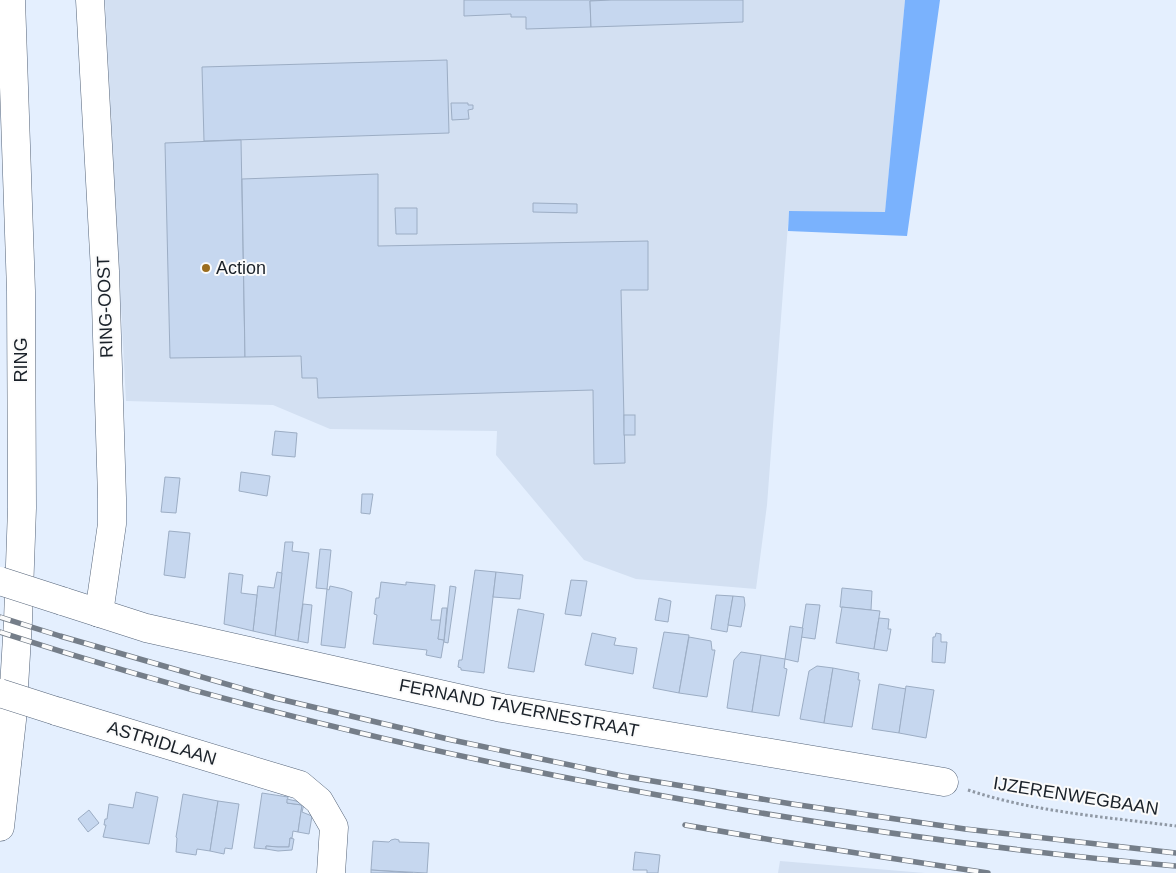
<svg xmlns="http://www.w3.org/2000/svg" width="1176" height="873" viewBox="0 0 1176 873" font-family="Helvetica,sans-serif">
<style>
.built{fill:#d3e0f2}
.forest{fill:#7ab2fd}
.building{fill:#c6d7ef;stroke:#9cadc4}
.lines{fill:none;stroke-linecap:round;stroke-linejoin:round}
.minor-casing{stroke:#556479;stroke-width:29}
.highway-casing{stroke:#556479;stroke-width:29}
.path{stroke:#8f98a4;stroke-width:3;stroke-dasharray:2.5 2.5;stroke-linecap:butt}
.minor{stroke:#fff;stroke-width:28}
.highway{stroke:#fff;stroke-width:28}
.rail-casing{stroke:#757e89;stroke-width:5.5}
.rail{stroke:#fbfbfb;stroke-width:4;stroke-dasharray:11;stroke-linecap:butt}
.minor-bridge-casing{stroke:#556479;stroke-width:29;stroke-linecap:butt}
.minor-bridge{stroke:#fff;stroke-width:28}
.poi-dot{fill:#9b6d1e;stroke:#fbfbfb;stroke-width:2}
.labels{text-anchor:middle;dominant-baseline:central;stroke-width:4;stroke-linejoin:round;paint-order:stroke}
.poi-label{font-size:18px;fill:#1a2129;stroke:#fbfbfb;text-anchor:start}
.street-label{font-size:18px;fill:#1a2129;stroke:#fbfbfb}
</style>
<rect width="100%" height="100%" fill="#e4effe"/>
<!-- built -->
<g class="built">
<polygon points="105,0 905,0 885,213 789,211 767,505 756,589 636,579 584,560 496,455 497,431 330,429 273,405 126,401"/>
<polygon points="780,861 925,873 778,873"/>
</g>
<!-- forest -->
<polygon class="forest" points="905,0 940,0 907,236 788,231 789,211 885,212"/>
<!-- building -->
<g class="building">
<polygon points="464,0 611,0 611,1 590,1 591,27 526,29 526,17 511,17 511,14 464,16"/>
<polygon points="611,0 743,0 743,22 591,27 590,1"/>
<polygon points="447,60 449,133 204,141 202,67"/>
<polygon points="451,103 468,103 468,105 473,105 473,109 468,110 469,119 452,120"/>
<polygon points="241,140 245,357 170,358 165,143"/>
<polygon points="378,174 378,246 648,241 648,290 621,290 625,463 594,464 593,390 318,398 317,378 302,378 301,356 245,357 242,179"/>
<polygon points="533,203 577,204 577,213 533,212"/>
<polygon points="395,208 417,208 417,234 396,234"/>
<rect x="624" y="415" width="11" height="20"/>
<polygon points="275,431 297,433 295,457 272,455"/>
<polygon points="241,472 270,476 267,496 239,491"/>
<polygon points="165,477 180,478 176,513 161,512"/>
<polygon points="362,494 373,494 370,514 361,513"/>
<polygon points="169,531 190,533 185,578 164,575"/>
<polygon points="285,542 293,542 292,551 309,553 298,641 275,636"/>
<polygon points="320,549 331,550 327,589 316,588"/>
<polygon points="475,570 496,572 484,673 461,670 461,668 458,667 459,660 462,660"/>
<polygon points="277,572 282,573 275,636 253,631 258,586 274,588"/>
<polygon points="496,572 523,575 520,599 493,597"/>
<polygon points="229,573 243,575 241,593 257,595 253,631 224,624"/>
<polygon points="571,580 587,581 581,616 565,614"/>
<polygon points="381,582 406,585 406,582 435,585 431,620 441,620 438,639 444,640 441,658 426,655 427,650 373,644 377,615 374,614 376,598 379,598"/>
<polygon points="330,586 344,589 352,592 345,648 321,645 327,589 329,590"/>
<polygon points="450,586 456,587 448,643 444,642"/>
<polygon points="842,588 872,591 871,610 840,607"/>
<polygon points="716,595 733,596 727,632 711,629"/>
<polygon points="733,596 744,597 745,605 741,627 728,625"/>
<polygon points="659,598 671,601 668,622 655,620"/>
<polygon points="303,604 312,605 308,643 298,641"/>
<polygon points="806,604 820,605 815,639 801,637"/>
<polygon points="842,607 880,611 874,649 836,643"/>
<polygon points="442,608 447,608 444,640 438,639"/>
<polygon points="518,609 544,614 534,672 508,668"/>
<polygon points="879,618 889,619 888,629 891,629 887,651 874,649"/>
<polygon points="790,626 803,628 798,662 785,659"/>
<polygon points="664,632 689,635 679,693 653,688"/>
<polygon points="592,633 616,638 614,645 637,648 633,674 585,665"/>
<polygon points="936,633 941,634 941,642 947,642 945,663 932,662 933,637 935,637"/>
<polygon points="689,637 711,641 712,650 715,650 707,697 679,693"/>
<polygon points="741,652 761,655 752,712 727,708 734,660"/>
<polygon points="761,655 785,659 784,668 787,669 779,716 752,712"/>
<polygon points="817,666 833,668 824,723 800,719 809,671"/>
<polygon points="833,668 859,673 858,680 860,680 852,727 824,723"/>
<polygon points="879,684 906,689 899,733 872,729"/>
<polygon points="906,686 934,690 926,738 899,733"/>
<polygon points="136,792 158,797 149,844 103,837 106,825 104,825 105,819 107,819 109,804 133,808"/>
<polygon points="262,793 288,797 287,803 302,805 298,832 293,831 292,838 290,838 289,847 278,847 266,846 266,849 254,848"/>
<polygon points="183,794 218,801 210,851 197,849 196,855 176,852 177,838 176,837"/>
<polygon points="287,799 296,801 304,804 302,812 312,816 309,834 298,832 302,805 287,803"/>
<polygon points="218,801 239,804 232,849 225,848 224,854 210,851"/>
<polygon points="89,810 99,823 88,832 78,819"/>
<polygon points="290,838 294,839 292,850 278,851 266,849 266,846 278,847 289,847"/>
<polygon points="395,839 399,840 399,842 429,843 427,873 371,870 373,841 389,842 391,840"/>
<polygon points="635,852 660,855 658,873 647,873 647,870 633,870"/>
<polygon points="371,870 413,873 371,873"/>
</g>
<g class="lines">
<!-- minor casing -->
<g class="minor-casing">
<g id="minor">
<polyline points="90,0 105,271 112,498 112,524 99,613"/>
<polyline points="62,601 146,628 502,708 944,782"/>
<polyline points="56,711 300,785 319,801 334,827 331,873"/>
</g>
</g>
<!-- highway casing -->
<g class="highway-casing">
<polyline id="highway" points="0,827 12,720 18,621 22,508 21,291 11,0"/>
</g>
<!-- path -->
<path class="path" d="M968,790C1034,812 1106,817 1176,826"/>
<!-- minor -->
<use href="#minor" class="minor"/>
<!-- highway -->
<use href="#highway" class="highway"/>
<!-- rail casing -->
<g class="rail-casing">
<g id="rail">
<polyline points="0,617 60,636 275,698 452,740 622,776 792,804 965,829 1176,853"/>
<path d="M0,632C228,706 461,761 697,802C856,830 1016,852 1176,866"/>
<polyline points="685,825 778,841 988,873"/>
</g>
</g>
<!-- rail -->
<use href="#rail" class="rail"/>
<!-- minor-bridge casing -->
<g class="minor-bridge-casing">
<g id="minor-bridge">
<polyline points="0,581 62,601"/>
<polyline points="0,693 56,711"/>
</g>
</g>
<!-- minor-bridge -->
<use href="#minor-bridge" class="minor-bridge"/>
</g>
<!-- markers -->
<circle class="poi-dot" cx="206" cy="268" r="5"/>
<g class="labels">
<!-- poi labels -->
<g class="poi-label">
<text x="216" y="268">Action</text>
</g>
<!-- street labels -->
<g class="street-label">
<text transform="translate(105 307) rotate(-92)">RING-OOST</text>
<text transform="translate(21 360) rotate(-90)">RING</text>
<text transform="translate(519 708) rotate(11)">FERNAND TAVERNESTRAAT</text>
<text transform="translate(162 743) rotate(17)">ASTRIDLAAN</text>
<text transform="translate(1076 796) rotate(9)">IJZERENWEGBAAN</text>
</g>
</g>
</svg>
